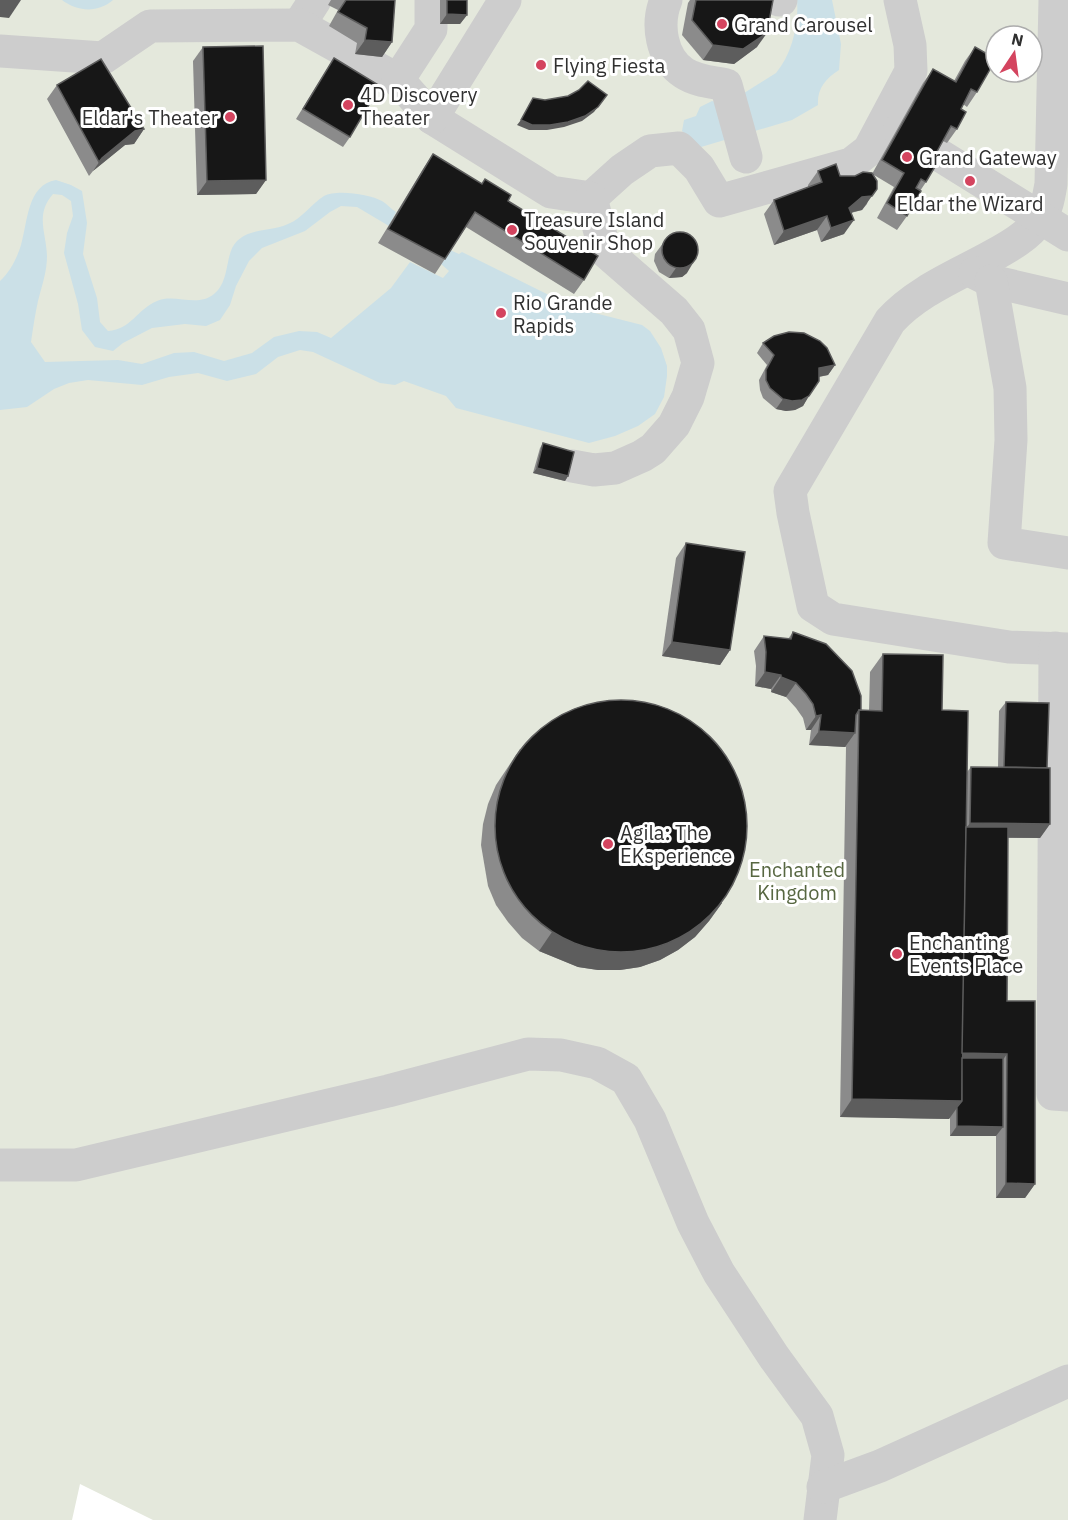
<svg xmlns="http://www.w3.org/2000/svg" width="1068" height="1520" viewBox="0 0 1068 1520" font-family="'IBM Plex Sans',sans-serif">
<style>
.green{fill:#e4e8dc;fill-rule:evenodd}
.water{fill:#cbe0e7}
.lines{fill:none;stroke-linecap:round;stroke-linejoin:round}
.minor{stroke:#cdcdcd;stroke-width:33}
.wall{fill:#8b8b8b}
.shaded-wall{fill:#5d5d5d}
.building{fill:#171717;stroke:#5d5d5d;stroke-width:1.5}
.poi-dot{fill:#d4445f;stroke:#fff;stroke-width:2}
.labels{text-anchor:middle;dominant-baseline:central;stroke-width:6;stroke-linejoin:round;paint-order:stroke}
.poi-label{font-size:20px;fill:#303030;stroke:#fff;text-anchor:start}
.park-label{font-size:20px;fill:#576741;stroke:#fff}
</style>
<rect width="100%" height="100%" fill="#fff"/>
<!-- green -->
<path class="green" d="M0,0H1068V1520H153L80,1484L72,1520H0ZM996,36H1032V72H996Z"/>
<!-- water -->
<g class="water">
<path d="M62,0H113C98,13 78,12 62,0Z"/>
<path d="M797,0H832L841,44L839,70C825,79 817,89 818,105L792,120L701,147L682,131L684,120L696,116L700,107L712,101L725,105L776,73C792,54 799,24 797,0Z"/>
<path d="M56,180L71,185L82,191L87,223L83,254L97,298L100,322L108,331C132,329 136,310 157,301C175,293 197,308 214,294C231,280 224,254 237,241C252,227 271,232 288,224C303,218 311,204 324,196C336,189 370,194 382,201C387,204 391,209 396,212L389,226L357,207L341,206L330,212L305,231L262,248L249,261L236,286L230,305L220,320L206,326L185,324L152,328L123,343L113,351L95,347L82,330L78,304L64,253L67,233L73,216L71,201L62,195L53,194C35,215 46,231 47,256C47,272 42,285 38,301C35,315 33,328 31,342L45,362L118,360L142,364L174,353L194,352L224,361L252,353L274,337L299,331L317,332L331,338L391,288L410,262L443,278L449,271L441,264L450,250L459,254L462,252L575,308L642,325L650,331L661,348L667,366V376L664,397L655,414L638,426L615,436L589,443L456,408L446,396L404,381L395,385L380,383L313,352L300,350L278,357L256,374L227,381L198,373L169,377L142,385L88,380L69,383L54,389L27,407L0,410V281C10,272 17,258 21,245C28,221 27,185 56,180Z"/>
</g>
<g class="lines">
<!-- minor -->
<g class="minor">
<path d="M666,0C656,24 661,58 684,73C696,81 712,82 726,85L746,157"/>
<polyline points="779,0 781,0"/>
<path d="M1055,0L1051,184C1049,196 1047,209 1040,219C1028,236 1010,246 992,256C958,275 917,291 890,321L790,491L793,513L813,606L833,619L1009,647L1068,649"/>
<polyline points="299,25 315,0"/>
<polyline points="0,51 103,58 150,26 299,25 398,80 432,118 551,192 591,198 622,170 650,151 679,148 699,168 719,201 851,164 869,150 911,71 910,45 900,0"/>
<polyline points="398,80 431,29 431,0"/>
<polyline points="432,118 505,0"/>
<polyline points="899,130 1068,235"/>
<polyline points="975,273 991,281 1068,299"/>
<polyline points="991,281 1010,388 1011,440 1004,543 1068,553"/>
<polyline points="572,466 594,470 615,468 642,456 653,449 674,425 688,397 698,363 689,330 674,311 605,251 591,198"/>
<polyline points="1055,648 1053,1094 1068,1095"/>
<polyline points="0,1165 76,1165 388,1091 528,1054 561,1055 597,1063 626,1079 650,1120 693,1223 719,1273 774,1357 817,1416 828,1455 820,1520"/>
<polyline points="823,1487 880,1466 1068,1381"/>
</g>
</g>
<!-- wall -->
<g class="wall">
<polygon points="331,0 395,0 392,42 382,57 355,54 357,43 329,26 338,10 328,5"/>
<polygon points="440,0 467,0 467,15 460,24 440,24"/>
<polygon points="690,0 773,0 757,47 734,64 703,60 682,35 688,3"/>
<polygon points="203,47 266,180 256,194 197,195 193,61"/>
<polygon points="975,47 977,92 967,107 963,104 961,109 957,129 947,143 943,141 934,157 926,182 920,191 907,216 897,230 877,218 894,187 874,175 867,204 862,210 851,213 844,234 821,242 817,230 774,245 764,214 774,200 808,187 808,185 818,171 840,176 855,176 872,174 923,83 933,69 954,81 965,61"/>
<polygon points="334,58 350,137 343,147 296,119"/>
<polygon points="57,85 144,129 134,144 125,145 93,171 89,176 47,99"/>
<polygon points="433,154 508,201 584,280 574,294 466,227 435,274 378,243 423,169"/>
<polygon points="669,235 687,273 682,277 669,278 659,272 654,261 655,254"/>
<polygon points="763,343 835,365 828,375 819,377 803,406 795,410 786,411 776,409 763,398 760,390 759,380 767,365 757,353"/>
<polygon points="543,443 568,476 565,481 533,473 540,448"/>
<polygon points="686,543 730,650 720,665 662,656 676,558"/>
<polygon points="793,632 861,710 869,711 870,672 883,654 942,710 967,772 971,767 998,767 999,711 1006,702 1047,768 1050,824 1040,838 1008,838 1007,1001 1035,1184 1025,1198 996,1198 996,1136 950,1136 950,1117 949,1119 840,1117 846,747 809,745 811,730 806,730 803,718 796,708 786,697 771,692 771,689 755,686 756,666 754,651 764,636 788,639"/>
<polygon points="520,749 722,903 709,921 695,937 678,950 660,960 640,967 620,970 598,970 578,967 539,951 522,938 508,922 496,905 488,886 481,845 483,824 488,804 496,785"/>
</g>
<!-- shaded-wall -->
<g class="shaded-wall">
<polygon points="0,0 21,0 9,18 0,17"/>
<polygon points="447,14 467,15 460,24 440,24"/>
<polygon points="767,33 757,47 734,64 703,60 713,45"/>
<polygon points="365,40 392,42 382,57 355,54"/>
<polygon points="607,95 594,112 582,121 564,127 547,130 529,130 517,125 521,120"/>
<polygon points="144,129 134,144 125,145 93,171 102,158 135,131"/>
<polygon points="266,180 256,194 197,195 207,181"/>
<polygon points="877,189 862,210 853,212 839,222 849,208 862,197"/>
<polygon points="827,216 817,230 774,245 784,231"/>
<polygon points="854,220 844,234 821,242 831,228"/>
<polygon points="693,263 687,273 682,277 669,278 676,268"/>
<polygon points="835,365 828,375 812,378 819,368"/>
<polygon points="809,396 803,406 795,410 786,411 776,409 783,399"/>
<polygon points="537,468 568,476 565,481 533,473"/>
<polygon points="672,642 730,650 720,665 662,656"/>
<polygon points="765,672 781,675 771,689 755,686"/>
<polygon points="781,677 796,683 786,697 771,692"/>
<polygon points="821,715 811,730 806,730 816,716"/>
<polygon points="819,731 855,733 845,747 809,745"/>
<polygon points="970,823 1050,824 1040,838 962,837 962,834"/>
<polygon points="722,903 709,921 695,937 678,950 660,960 640,967 620,970 598,970 578,967 539,951 552,932"/>
<polygon points="961,1053 1007,1054 997,1068 957,1068"/>
<polygon points="852,1099 962,1101 949,1119 840,1117"/>
<polygon points="957,1126 1003,1127 996,1136 950,1136"/>
<polygon points="1006,1183 1035,1184 1025,1198 996,1198"/>
</g>
<!-- building -->
<g class="building">
<polygon points="346,0 395,0 392,42 365,40 367,28 338,12"/>
<polygon points="447,0 467,0 467,15 447,14"/>
<polygon points="696,0 773,0 767,33 743,49 713,45 692,20"/>
<polygon points="263,46 266,180 207,181 203,47"/>
<polygon points="975,47 996,59 977,92 971,89 961,109 966,112 957,129 951,126 934,157 939,160 926,182 921,179 916,188 921,191 907,216 887,203 904,173 882,160 933,69 956,82"/>
<polygon points="334,58 380,86 350,137 303,109"/>
<polygon points="101,59 144,129 135,131 102,158 99,162 57,85"/>
<polygon points="588,81 607,95 598,107 585,116 568,122 550,125 532,125 521,120 533,98 545,100 568,96 579,90"/>
<polygon points="433,154 482,184 485,179 511,195 508,201 598,256 584,280 475,212 445,259 388,229"/>
<polygon points="836,164 840,176 855,176 863,172 872,173 877,181 877,189 872,196 862,197 849,208 854,220 831,228 827,216 784,231 774,200 822,182 818,171"/>
<circle cx="680" cy="250" r="18"/>
<polygon points="789,332 804,333 820,341 827,348 835,365 819,368 819,381 809,396 802,400 792,401 783,399 770,388 766,380 766,370 774,355 763,343 774,336"/>
<polygon points="543,443 574,452 568,476 537,468"/>
<polygon points="686,543 745,552 730,650 672,642"/>
<polygon points="793,632 826,644 852,671 861,696 861,710 859,710 856,715 855,733 819,731 821,715 816,716 813,704 806,694 796,683 781,677 781,675 765,672 766,652 764,636 791,639"/>
<polygon points="883,654 943,655 942,710 968,711 962,1101 852,1099 859,710 882,711"/>
<circle cx="621" cy="826" r="126"/>
<polygon points="1006,702 1049,703 1047,768 1004,767"/>
<polygon points="971,767 1050,768 1050,824 970,823"/>
<polygon points="966,827 1008,827 1007,1001 1035,1001 1035,1184 1006,1183 1007,1054 962,1053"/>
<polygon points="962,1058 1003,1058 1003,1127 957,1126 957,1107 962,1101"/>
</g>
<!-- markers -->
<g class="poi-dot">
<circle cx="722" cy="24" r="6"/>
<circle cx="541" cy="65" r="6"/>
<circle cx="348" cy="105" r="6"/>
<circle cx="230" cy="117" r="6"/>
<circle cx="907" cy="157" r="6"/>
<circle cx="970" cy="181" r="6"/>
<circle cx="512" cy="230" r="6"/>
<circle cx="501" cy="313" r="6"/>
<circle cx="608" cy="844" r="6"/>
<circle cx="897" cy="954" r="6"/>
</g>
<g class="labels">
<!-- poi labels -->
<g class="poi-label">
<text x="734" y="24">Grand Carousel</text>
<text x="553" y="65">Flying Fiesta</text>
<text x="360" y="94">4D Discovery<tspan x="360" dy="23">Theater</tspan></text>
<text x="218" y="117" text-anchor="end">Eldar's Theater</text>
<text x="919" y="157">Grand Gateway</text>
<text x="970" y="203" text-anchor="middle">Eldar the Wizard</text>
<text x="524" y="219">Treasure Island<tspan x="524" dy="23">Souvenir Shop</tspan></text>
<text x="513" y="302">Rio Grande<tspan x="513" dy="23">Rapids</tspan></text>
<text x="620" y="832">Agila: The<tspan x="620" dy="23">EKsperience</tspan></text>
<text x="909" y="942">Enchanting<tspan x="909" dy="23">Events Place</tspan></text>
</g>
<!-- park labels -->
<g class="park-label">
<text x="797" y="869">Enchanted<tspan x="797" dy="23">Kingdom</tspan></text>
</g>
</g>
<!-- north arrow -->
<g transform="translate(1014 54) rotate(13)"><circle r="28" fill="#ffffff" stroke="#acacac" stroke-width="1.5"/>
<path d="M0-4.5L10 22L0 15L-10 22Z" fill="#d4445f"/>
<text y="-9" font-size="16" font-weight="bold" text-anchor="middle" fill="#303030">N</text>
</g>
</svg>
